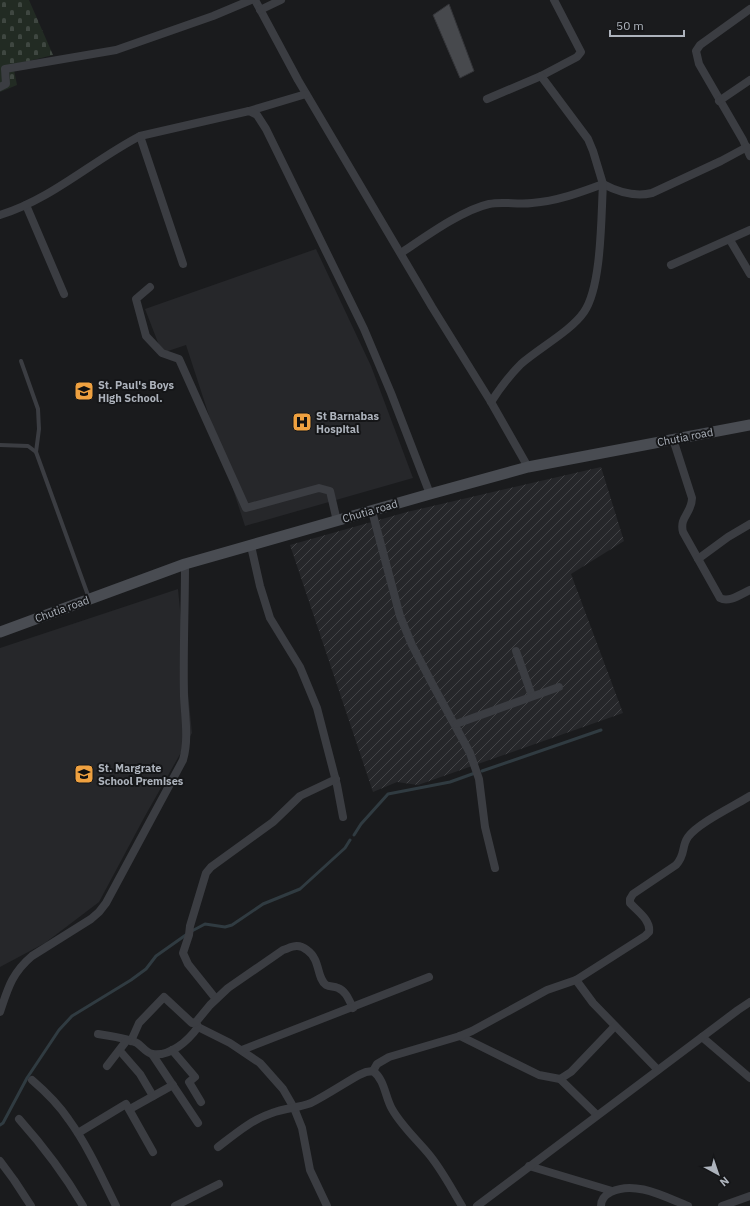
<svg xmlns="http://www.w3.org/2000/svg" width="750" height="1206" viewBox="0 0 750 1206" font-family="'IBM Plex Sans',sans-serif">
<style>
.built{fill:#26272a}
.industrial{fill:url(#industrial-furrows)}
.cemetery{fill:url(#cemetery-stones)}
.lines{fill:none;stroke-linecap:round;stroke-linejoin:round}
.stream{stroke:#303b41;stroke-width:3}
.building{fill:#47494d;stroke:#343539}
.lane{stroke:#3b3d42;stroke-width:4}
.street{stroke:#3b3d42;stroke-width:8}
.secondary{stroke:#494c52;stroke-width:11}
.labels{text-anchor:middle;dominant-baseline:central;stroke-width:4;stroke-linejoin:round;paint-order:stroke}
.poi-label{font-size:11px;font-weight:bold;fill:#adb3bc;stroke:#151618;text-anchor:start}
.street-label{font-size:11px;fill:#adb3bc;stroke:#151618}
</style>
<defs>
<pattern id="industrial-furrows" width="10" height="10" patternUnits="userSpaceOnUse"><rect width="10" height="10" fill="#26272a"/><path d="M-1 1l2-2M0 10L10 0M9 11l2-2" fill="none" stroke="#434447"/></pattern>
<pattern id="cemetery-stones" width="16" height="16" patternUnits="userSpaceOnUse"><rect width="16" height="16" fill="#222b23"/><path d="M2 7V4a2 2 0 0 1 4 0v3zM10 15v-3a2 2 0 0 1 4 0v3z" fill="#3f4741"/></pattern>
</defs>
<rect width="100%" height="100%" fill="#1a1b1d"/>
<!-- built -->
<g class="built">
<polygon points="316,249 371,366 413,478 245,526 186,345 162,353 145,309"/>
<polygon points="178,589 192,733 145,816 99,902 45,943 0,967 0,648"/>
</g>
<!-- industrial -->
<polygon class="industrial" points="601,467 624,541 571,574 623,713 418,785 397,782 373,792 290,545 407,512"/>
<!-- cemetery -->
<polygon class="cemetery" points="0,0 29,0 53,55 13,65 17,85 0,92"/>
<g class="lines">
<!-- stream -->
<g class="stream">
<polyline points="482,771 601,730"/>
<polyline points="354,835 361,824 388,794 450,782 475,773"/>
<polyline points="0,1125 3,1123 27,1078 59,1030 72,1016 131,980 146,969 156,956 190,932 205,924 225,927 232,925 263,904 300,889 345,848 350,840"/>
</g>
</g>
<!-- building -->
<polygon class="building" points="449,4 474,71 460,78 433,15"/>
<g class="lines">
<!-- lane -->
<g class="lane">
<polyline points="21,361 38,409 39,429 36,452"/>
<polyline points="0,445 28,446 36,452 89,598"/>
</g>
<!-- street -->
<g class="street">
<polyline points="255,0 298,80 432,307 491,402 528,467"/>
<polyline points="750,9 700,45 696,51 699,64 743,140 750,156"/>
<polyline points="260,10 281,0"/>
<polyline points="0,87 6,84 5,69 116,50 213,16 251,0"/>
<polyline points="487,99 541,76 577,57 581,52 554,0"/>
<polyline points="719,101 750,80"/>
<polyline points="249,111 306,94"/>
<polyline points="140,136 183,264"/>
<polyline points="26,205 64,294"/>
<path d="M0,215C52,199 92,161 140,136L249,111L257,115L266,129L364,329L391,393L430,494"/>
<polyline points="730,240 750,274"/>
<path d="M401,253C425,237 462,210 489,204C503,201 518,205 532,203C557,201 579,193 603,184C618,192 635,197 652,193L721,161L747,147"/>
<polyline points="671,265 750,230"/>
<polyline points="150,287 136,299 146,336 162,353 179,359 246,508 319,488 330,491 337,521"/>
<path d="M491,402C500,388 509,376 521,364C539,348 571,331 584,312C602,286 601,216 603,184L593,151L588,139L541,76"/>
<path d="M673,439L692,498C692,513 679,517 683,532L720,598C729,603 741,594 750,590"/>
<polyline points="372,511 400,616 412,645 434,687 470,753 479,779 485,827 495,868"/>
<polyline points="251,546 260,586 270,618 300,667 317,708 337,785 343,817"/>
<polyline points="698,559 728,537 750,524"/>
<polyline points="516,651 532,696"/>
<polyline points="456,724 559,687"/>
<polyline points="576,980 593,1003 658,1070"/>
<polyline points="216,999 188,964 183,953 189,935 190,926 206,873 211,867 273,822 300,796 336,779"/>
<path d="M0,1012C8,988 12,973 32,956L91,919L99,912L106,903L183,760C189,739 185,718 184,696C183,652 185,608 185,564"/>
<polyline points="198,1027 230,1043 260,1063 283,1089 294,1108 302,1128 310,1170 327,1206"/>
<path d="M98,1034C109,1036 127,1038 137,1043C142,1046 145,1052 152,1054C170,1057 188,1041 198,1027L196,1022L210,1005L228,988L283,950C292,947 298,943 307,950C321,960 316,977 326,985C330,987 334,986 338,988C346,991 349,1000 353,1008"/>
<polyline points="460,1036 539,1075 560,1079 571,1072 615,1026"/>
<polyline points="702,1037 750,1078"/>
<polyline points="131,1041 139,1023 164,997 192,1023 196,1022"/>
<polyline points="172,1050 195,1077 189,1082 201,1102"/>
<polyline points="242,1050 429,977"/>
<polyline points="120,1051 140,1074 153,1096"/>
<polyline points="152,1054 198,1123"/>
<polyline points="107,1066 127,1040"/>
<path d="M373,1071L377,1064L389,1057L460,1036L472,1031L547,990L576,980L645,936L649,932C651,920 637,911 630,903V899L633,894L676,865C686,854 681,847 688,837C698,823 734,806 750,796"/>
<polyline points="560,1079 597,1115"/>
<path d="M32,1080C46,1092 59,1105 69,1120C88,1146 102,1178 116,1206"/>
<polyline points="130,1109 173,1085"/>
<path d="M19,1119C43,1146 65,1175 83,1206"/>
<polyline points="78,1133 126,1104 153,1152"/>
<path d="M218,1147C235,1134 251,1120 272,1113C285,1108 298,1108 311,1103C327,1095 343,1084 359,1075L366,1072L373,1071C385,1080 385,1097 392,1109C401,1125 415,1138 427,1152C441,1168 451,1188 462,1206"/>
<polyline points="0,1161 14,1180 31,1206"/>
<polyline points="529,1166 612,1191"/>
<polyline points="175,1206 219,1184"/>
<polyline points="477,1206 738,1010 750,1002"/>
<path d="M601,1206C601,1199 605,1195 611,1192C635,1180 665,1197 688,1206"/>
<polyline points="722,1206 750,1196"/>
</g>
<!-- secondary -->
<polyline class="secondary" points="0,632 185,564 430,494 528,467 750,425"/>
</g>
<!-- icons -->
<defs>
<g id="school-square" transform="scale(1)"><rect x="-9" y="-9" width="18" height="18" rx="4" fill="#efa140" stroke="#151618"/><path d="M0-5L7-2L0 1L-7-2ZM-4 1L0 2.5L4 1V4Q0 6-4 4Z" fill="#111"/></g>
<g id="hospital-square" transform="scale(1)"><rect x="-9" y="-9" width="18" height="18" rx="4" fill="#efa140" stroke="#151618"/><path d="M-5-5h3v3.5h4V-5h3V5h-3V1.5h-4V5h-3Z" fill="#111"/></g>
</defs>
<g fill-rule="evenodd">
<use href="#school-square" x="84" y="391"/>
<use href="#hospital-square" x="302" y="422"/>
<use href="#school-square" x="84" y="774"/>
</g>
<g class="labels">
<!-- poi labels -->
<g class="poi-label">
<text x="98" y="385">St. Paul's Boys<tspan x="98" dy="13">High School.</tspan></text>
<text x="316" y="416">St Barnabas<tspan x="316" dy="13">Hospital</tspan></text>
<text x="98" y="768">St. Margrate<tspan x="98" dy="13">School Premises</tspan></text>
</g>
<!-- street labels -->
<g class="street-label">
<text transform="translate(685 437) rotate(-11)">Chutia road</text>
<text transform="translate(370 511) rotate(-16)">Chutia road</text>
<text transform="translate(62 609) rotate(-20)">Chutia road</text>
</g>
</g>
<!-- north arrow -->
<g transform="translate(718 1174) rotate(140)" stroke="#151618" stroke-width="3" paint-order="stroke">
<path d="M0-3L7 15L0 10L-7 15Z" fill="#adb3bc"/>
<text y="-6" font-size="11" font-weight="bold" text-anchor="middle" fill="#adb3bc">N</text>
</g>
<!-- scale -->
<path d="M610 30v6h74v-6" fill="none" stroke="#adb3bc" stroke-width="2"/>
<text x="616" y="30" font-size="12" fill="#adb3bc" stroke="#151618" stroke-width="3" paint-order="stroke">50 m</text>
</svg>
